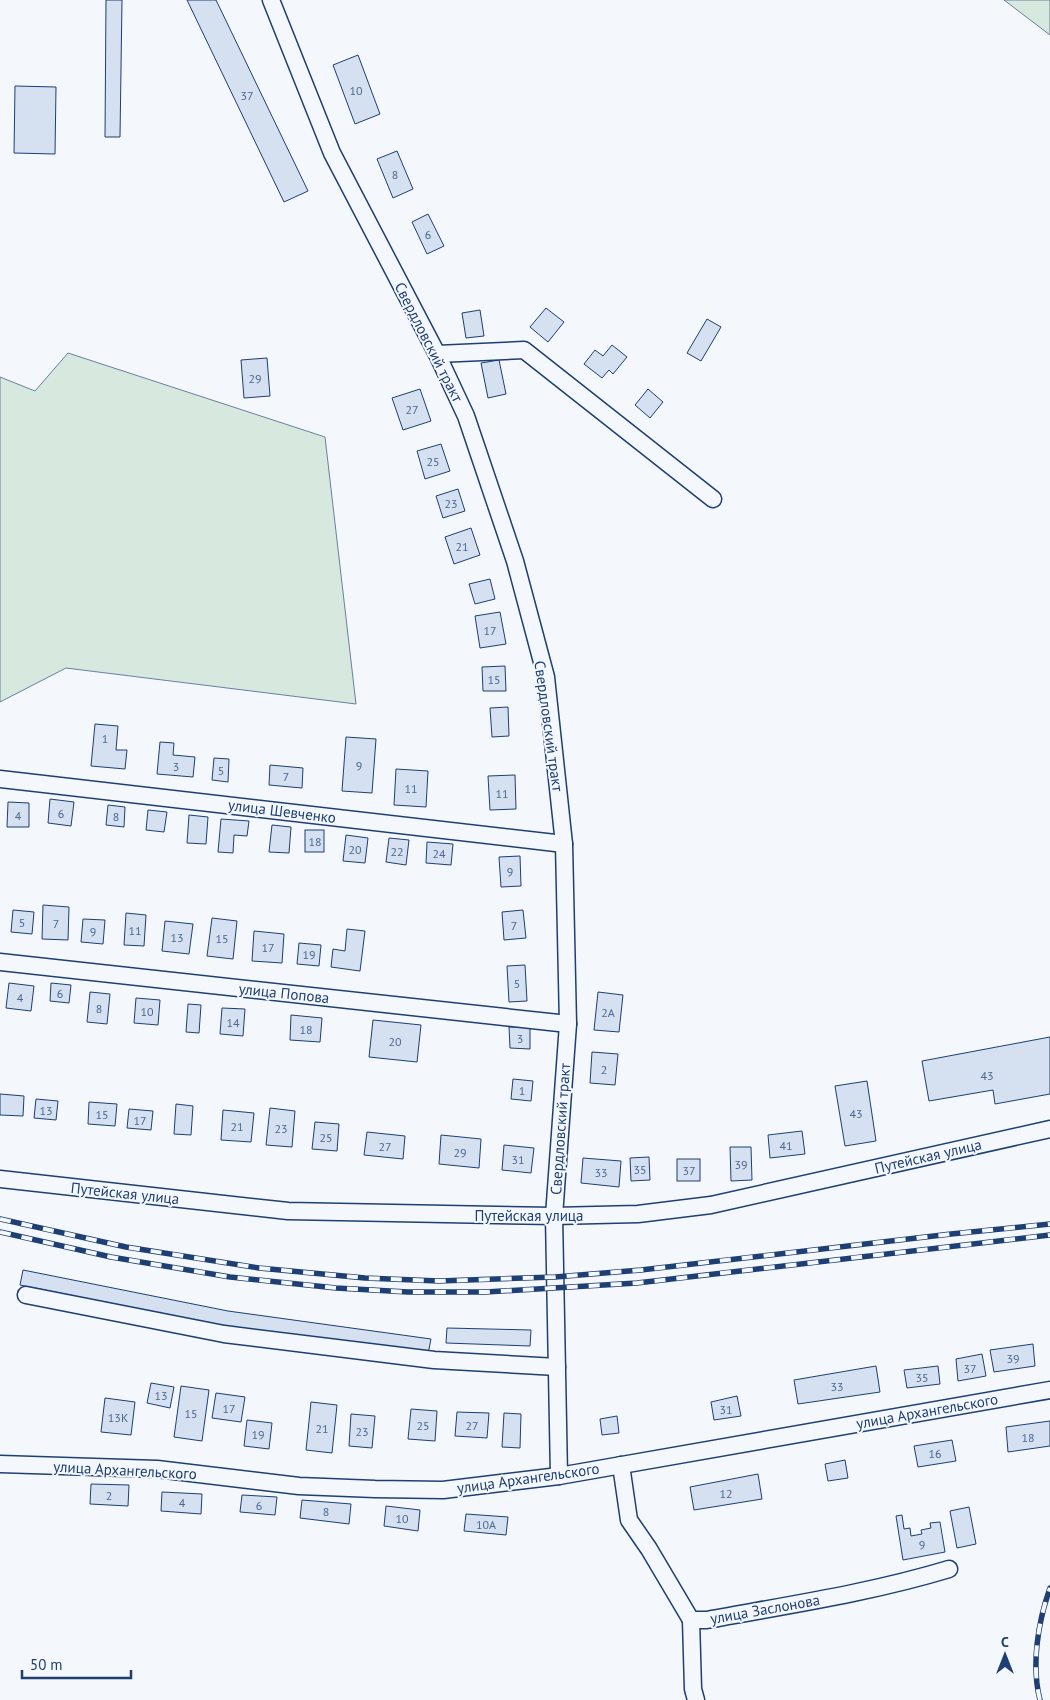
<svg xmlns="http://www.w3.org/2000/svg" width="1050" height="1700" viewBox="0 0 1050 1700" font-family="'PT Sans',sans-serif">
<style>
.green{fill:#d7e8df;stroke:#687fa3}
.building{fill:#d5e0f0;stroke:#1d3f73}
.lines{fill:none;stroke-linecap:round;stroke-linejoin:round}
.minor-casing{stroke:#1d3f73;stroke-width:19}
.minor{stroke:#f4f7fb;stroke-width:16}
.rail-casing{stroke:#1d3f73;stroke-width:5.5}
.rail{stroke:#f4f7fb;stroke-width:4;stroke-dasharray:11;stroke-linecap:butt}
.labels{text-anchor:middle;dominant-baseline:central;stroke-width:4;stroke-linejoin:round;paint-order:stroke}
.number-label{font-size:12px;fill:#4b6792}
.street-label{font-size:15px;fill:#1d3f73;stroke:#f4f7fb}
</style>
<rect width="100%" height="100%" fill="#f4f7fb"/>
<!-- green -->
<g class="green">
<polygon points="1004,0 1050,0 1050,35"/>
<polygon points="68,353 325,437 356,704 66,668 0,702 0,377 35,391"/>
</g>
<!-- building -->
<g class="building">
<polygon points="106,0 122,0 120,137 105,137"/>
<polygon points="187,0 216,0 308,191 284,202"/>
<polygon points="358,55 380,114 355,124 333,65"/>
<polygon points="15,86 56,87 55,154 14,153"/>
<polygon points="397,151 413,189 393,198 377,159"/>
<polygon points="428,214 444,246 427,254 412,222"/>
<polygon points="546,308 564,322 548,342 530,327"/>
<polygon points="480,310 484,336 466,338 462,313"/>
<polygon points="707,319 721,327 701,361 687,353"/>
<polygon points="612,345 627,357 613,374 609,370 602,378 584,364 595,350 603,356"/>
<polygon points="267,358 270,396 244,398 241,360"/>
<polygon points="499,360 506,394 488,398 481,363"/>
<polygon points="420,389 431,421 403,430 392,398"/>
<polygon points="648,389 663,402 650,418 635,405"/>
<polygon points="441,444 450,471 425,479 417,451"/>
<polygon points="458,489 465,511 443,518 436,496"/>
<polygon points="471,528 480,555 454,564 445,537"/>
<polygon points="490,579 495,599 475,604 469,584"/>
<polygon points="500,612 506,644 480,648 475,616"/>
<polygon points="505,666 506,691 483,691 482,667"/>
<polygon points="508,707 509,736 492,737 490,708"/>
<polygon points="95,724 118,726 116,750 127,750 125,769 91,766"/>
<polygon points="346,737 376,739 372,793 342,791"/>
<polygon points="160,742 174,743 173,755 195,757 193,777 157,774"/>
<polygon points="214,758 229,759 228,782 212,780"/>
<polygon points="270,765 303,768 302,788 269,785"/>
<polygon points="396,769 428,771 426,807 394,805"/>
<polygon points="515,775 516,809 490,810 488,776"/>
<polygon points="50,799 74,802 71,826 48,823"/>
<polygon points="8,802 29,803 29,827 7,827"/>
<polygon points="108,805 125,807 124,827 106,825"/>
<polygon points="148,810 167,812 164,832 146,830"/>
<polygon points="189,815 208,817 206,844 187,843"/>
<polygon points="221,819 249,821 247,836 234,835 233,853 218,852"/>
<polygon points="272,825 291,827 289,853 269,852"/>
<rect x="305" y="830" width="19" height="22"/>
<polygon points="346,835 368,838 365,863 343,861"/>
<polygon points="389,838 409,840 406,865 386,862"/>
<polygon points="427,842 453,844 451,865 426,863"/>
<polygon points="520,856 521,886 501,887 499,857"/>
<polygon points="43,905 69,907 68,940 42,939"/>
<polygon points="13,910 34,912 32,934 11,932"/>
<polygon points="523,910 526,938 504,940 502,912"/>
<polygon points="126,913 146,915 144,946 124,945"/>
<polygon points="212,918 237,921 233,959 207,956"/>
<polygon points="83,919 105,920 103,944 81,942"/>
<polygon points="165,921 193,924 189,954 162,951"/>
<polygon points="347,929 365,931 360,971 331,967 333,949 345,951"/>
<polygon points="254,931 284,934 282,963 252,961"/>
<polygon points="299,943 321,945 319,966 297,964"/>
<polygon points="525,965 527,1001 509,1002 507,966"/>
<polygon points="9,983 34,986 31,1011 6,1008"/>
<polygon points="51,983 71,985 69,1003 50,1001"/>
<polygon points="90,992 110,994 107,1024 87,1022"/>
<polygon points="598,992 623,995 619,1032 594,1030"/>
<polygon points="136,998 160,1000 158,1025 134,1023"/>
<polygon points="188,1004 201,1005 199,1033 186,1032"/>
<polygon points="222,1008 245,1009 243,1036 220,1034"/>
<polygon points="291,1015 322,1018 320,1042 290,1040"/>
<polygon points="373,1020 421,1025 417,1062 369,1057"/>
<polygon points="509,1027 530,1027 530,1049 510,1048"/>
<polygon points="1050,1037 1050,1094 995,1104 993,1090 929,1101 922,1061"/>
<polygon points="592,1052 618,1054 615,1085 590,1083"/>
<polygon points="513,1079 533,1081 531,1101 511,1099"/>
<polygon points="867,1081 876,1141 845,1146 835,1086"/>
<polygon points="0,1094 24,1096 23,1116 0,1115"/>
<polygon points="36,1099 58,1101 56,1120 34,1118"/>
<polygon points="89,1102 117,1104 115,1126 88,1124"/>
<polygon points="176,1104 193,1106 191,1135 174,1134"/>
<polygon points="270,1108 295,1111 292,1147 266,1145"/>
<polygon points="129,1109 153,1111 151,1130 127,1128"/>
<polygon points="223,1110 254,1113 251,1142 221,1140"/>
<polygon points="315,1122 339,1124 337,1151 312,1149"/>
<polygon points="802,1131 805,1154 770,1158 768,1135"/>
<polygon points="367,1132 405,1136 403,1159 364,1155"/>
<polygon points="441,1135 481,1139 479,1168 439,1164"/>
<polygon points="504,1145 534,1148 531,1173 502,1170"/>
<polygon points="730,1147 751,1147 752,1180 731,1181"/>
<polygon points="649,1157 650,1180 631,1181 630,1158"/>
<polygon points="583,1158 621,1161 619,1187 581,1183"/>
<rect x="677" y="1159" width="23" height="22"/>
<polygon points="23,1270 228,1311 431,1339 428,1354 224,1326 20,1285"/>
<polygon points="447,1328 531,1330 530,1346 446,1343"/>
<polygon points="1033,1344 1035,1366 994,1372 990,1350"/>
<polygon points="982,1354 986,1376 958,1381 956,1359"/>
<polygon points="876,1366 880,1392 798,1404 794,1380"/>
<polygon points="938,1366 940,1384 907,1388 904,1370"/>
<polygon points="151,1383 174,1387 170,1408 147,1403"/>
<polygon points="181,1386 209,1390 202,1441 174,1437"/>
<polygon points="216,1393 245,1397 241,1422 212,1418"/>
<polygon points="737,1396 741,1416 714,1420 711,1402"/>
<polygon points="105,1398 135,1402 131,1435 101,1432"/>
<polygon points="311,1402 337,1405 332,1453 306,1450"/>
<polygon points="411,1409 437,1411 435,1441 408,1439"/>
<polygon points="457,1412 489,1413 487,1438 455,1436"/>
<polygon points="504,1413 521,1414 520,1448 502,1447"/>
<polygon points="351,1414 375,1416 372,1448 349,1446"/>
<polygon points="617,1416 619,1433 602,1435 600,1419"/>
<polygon points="247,1420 272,1423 269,1449 244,1446"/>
<polygon points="1050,1421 1050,1446 1008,1452 1006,1427"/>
<polygon points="952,1440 956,1461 918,1467 914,1446"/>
<polygon points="845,1460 848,1478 828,1481 825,1464"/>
<polygon points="758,1474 762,1499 694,1510 690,1487"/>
<polygon points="91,1484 129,1485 128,1506 90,1504"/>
<polygon points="162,1492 202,1494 201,1514 161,1511"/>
<polygon points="242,1495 277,1497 275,1515 240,1512"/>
<polygon points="302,1500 351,1504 349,1524 300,1518"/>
<polygon points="386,1506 420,1510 418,1531 384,1526"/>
<polygon points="969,1507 976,1544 957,1548 950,1511"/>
<polygon points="466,1514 508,1517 506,1535 464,1531"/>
<polygon points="902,1515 904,1529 910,1528 911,1536 922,1534 921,1530 931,1528 930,1523 940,1522 945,1552 903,1560 896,1516"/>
</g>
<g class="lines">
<!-- minor casing -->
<g class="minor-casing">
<g id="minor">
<polyline points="271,0 332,153 437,354 466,416 515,561 546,677 564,844 568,1024 554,1216 559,1476"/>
<polyline points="437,354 524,350 713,499"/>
<polyline points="0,779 564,844"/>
<polyline points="0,962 568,1024"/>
<polyline points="0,1179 288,1211 554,1216 638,1214 711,1205 1050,1129"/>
<polyline points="26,1295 224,1334 434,1360 557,1367"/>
<polyline points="0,1464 157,1469 299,1486 375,1489 443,1490 559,1476 1050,1390"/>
<path d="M621,1465L629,1520L649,1549L691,1620H707C788,1605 870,1593 949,1569"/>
<polyline points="691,1620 693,1689 696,1700"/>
</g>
</g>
<!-- minor -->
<use href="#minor" class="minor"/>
<!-- rail casing -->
<g class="rail-casing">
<g id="rail">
<polyline points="0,1219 126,1247 259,1268 365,1278 439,1281 555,1277 641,1270 951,1234 1050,1224"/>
<polyline points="0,1232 111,1257 230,1277 336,1288 408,1292 486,1292 637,1283 1050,1235"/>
<path d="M1040,1700C1031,1665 1038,1622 1050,1588"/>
</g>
</g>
<!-- rail -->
<use href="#rail" class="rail"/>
</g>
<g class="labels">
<!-- number labels -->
<g class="number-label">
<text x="356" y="90">10</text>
<text x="247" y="95">37</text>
<text x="395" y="174">8</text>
<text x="428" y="234">6</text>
<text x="255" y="378">29</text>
<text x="412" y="409">27</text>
<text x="433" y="461">25</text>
<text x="451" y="503">23</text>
<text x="462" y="546">21</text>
<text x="490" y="630">17</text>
<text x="494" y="679">15</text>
<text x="105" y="738">1</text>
<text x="359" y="765">9</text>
<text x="176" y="766">3</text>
<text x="221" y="770">5</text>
<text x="286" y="776">7</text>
<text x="411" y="788">11</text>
<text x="502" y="793">11</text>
<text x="61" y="813">6</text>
<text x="18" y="815">4</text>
<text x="116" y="816">8</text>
<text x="315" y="841">18</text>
<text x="355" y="849">20</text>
<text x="397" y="851">22</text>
<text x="439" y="853">24</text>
<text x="510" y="871">9</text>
<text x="22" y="922">5</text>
<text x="56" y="923">7</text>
<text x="514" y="925">7</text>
<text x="135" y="930">11</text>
<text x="93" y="931">9</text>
<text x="177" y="937">13</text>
<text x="222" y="938">15</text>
<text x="268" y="947">17</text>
<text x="309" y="954">19</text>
<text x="517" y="983">5</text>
<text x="60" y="993">6</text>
<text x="20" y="997">4</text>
<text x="99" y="1008">8</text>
<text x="147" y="1011">10</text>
<text x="608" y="1012">2А</text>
<text x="233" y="1022">14</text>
<text x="306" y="1029">18</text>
<text x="520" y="1038">3</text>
<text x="395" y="1041">20</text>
<text x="604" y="1069">2</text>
<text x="987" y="1075">43</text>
<text x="522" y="1090">1</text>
<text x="46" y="1110">13</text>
<text x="856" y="1113">43</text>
<text x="102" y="1114">15</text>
<text x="140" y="1120">17</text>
<text x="237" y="1126">21</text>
<text x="281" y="1128">23</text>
<text x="326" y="1137">25</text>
<text x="786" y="1145">41</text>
<text x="385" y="1146">27</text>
<text x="460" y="1152">29</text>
<text x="518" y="1159">31</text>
<text x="741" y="1164">39</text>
<text x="640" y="1169">35</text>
<text x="689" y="1170">37</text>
<text x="601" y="1172">33</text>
<text x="1013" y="1358">39</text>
<text x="970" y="1368">37</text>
<text x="922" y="1377">35</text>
<text x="837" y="1386">33</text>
<text x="161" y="1395">13</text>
<text x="229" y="1408">17</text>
<text x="726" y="1409">31</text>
<text x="191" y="1413">15</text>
<text x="118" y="1417">13К</text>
<text x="423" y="1425">25</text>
<text x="472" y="1425">27</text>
<text x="322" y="1428">21</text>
<text x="362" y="1431">23</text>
<text x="258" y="1434">19</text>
<text x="1028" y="1437">18</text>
<text x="935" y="1453">16</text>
<text x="726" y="1493">12</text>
<text x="109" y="1495">2</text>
<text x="182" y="1502">4</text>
<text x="259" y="1505">6</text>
<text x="326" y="1511">8</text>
<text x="402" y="1518">10</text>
<text x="486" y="1524">10А</text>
<text x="922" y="1544">9</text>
</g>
<!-- street labels -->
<g class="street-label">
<text transform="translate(429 342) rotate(63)">Свердловский тракт</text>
<text transform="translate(549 726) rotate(82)">Свердловский тракт</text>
<text transform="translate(282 811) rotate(7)">улица Шевченко</text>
<text transform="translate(284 993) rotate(6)">улица Попова</text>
<text transform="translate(560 1129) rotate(-86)">Свердловский тракт</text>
<text transform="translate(928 1156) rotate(-13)">Путейская улица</text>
<text transform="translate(125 1193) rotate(6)">Путейская улица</text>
<text x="529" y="1215">Путейская улица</text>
<text transform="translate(927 1411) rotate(-10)">улица Архангельского</text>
<text transform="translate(125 1470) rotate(3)">улица Архангельского</text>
<text transform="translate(528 1478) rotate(-8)">улица Архангельского</text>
<text transform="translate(765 1609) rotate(-10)">улица Заслонова</text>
</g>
</g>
<!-- north arrow -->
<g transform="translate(1005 1655)" stroke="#f4f7fb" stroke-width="4" paint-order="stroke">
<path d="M0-4L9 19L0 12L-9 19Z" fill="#1d3f73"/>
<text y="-8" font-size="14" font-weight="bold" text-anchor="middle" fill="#1d3f73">С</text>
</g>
<!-- scale -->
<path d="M22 1670v8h109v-8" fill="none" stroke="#1d3f73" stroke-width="2.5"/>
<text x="30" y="1670" font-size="15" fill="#1d3f73" stroke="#f4f7fb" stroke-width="4" paint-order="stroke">50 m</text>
</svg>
